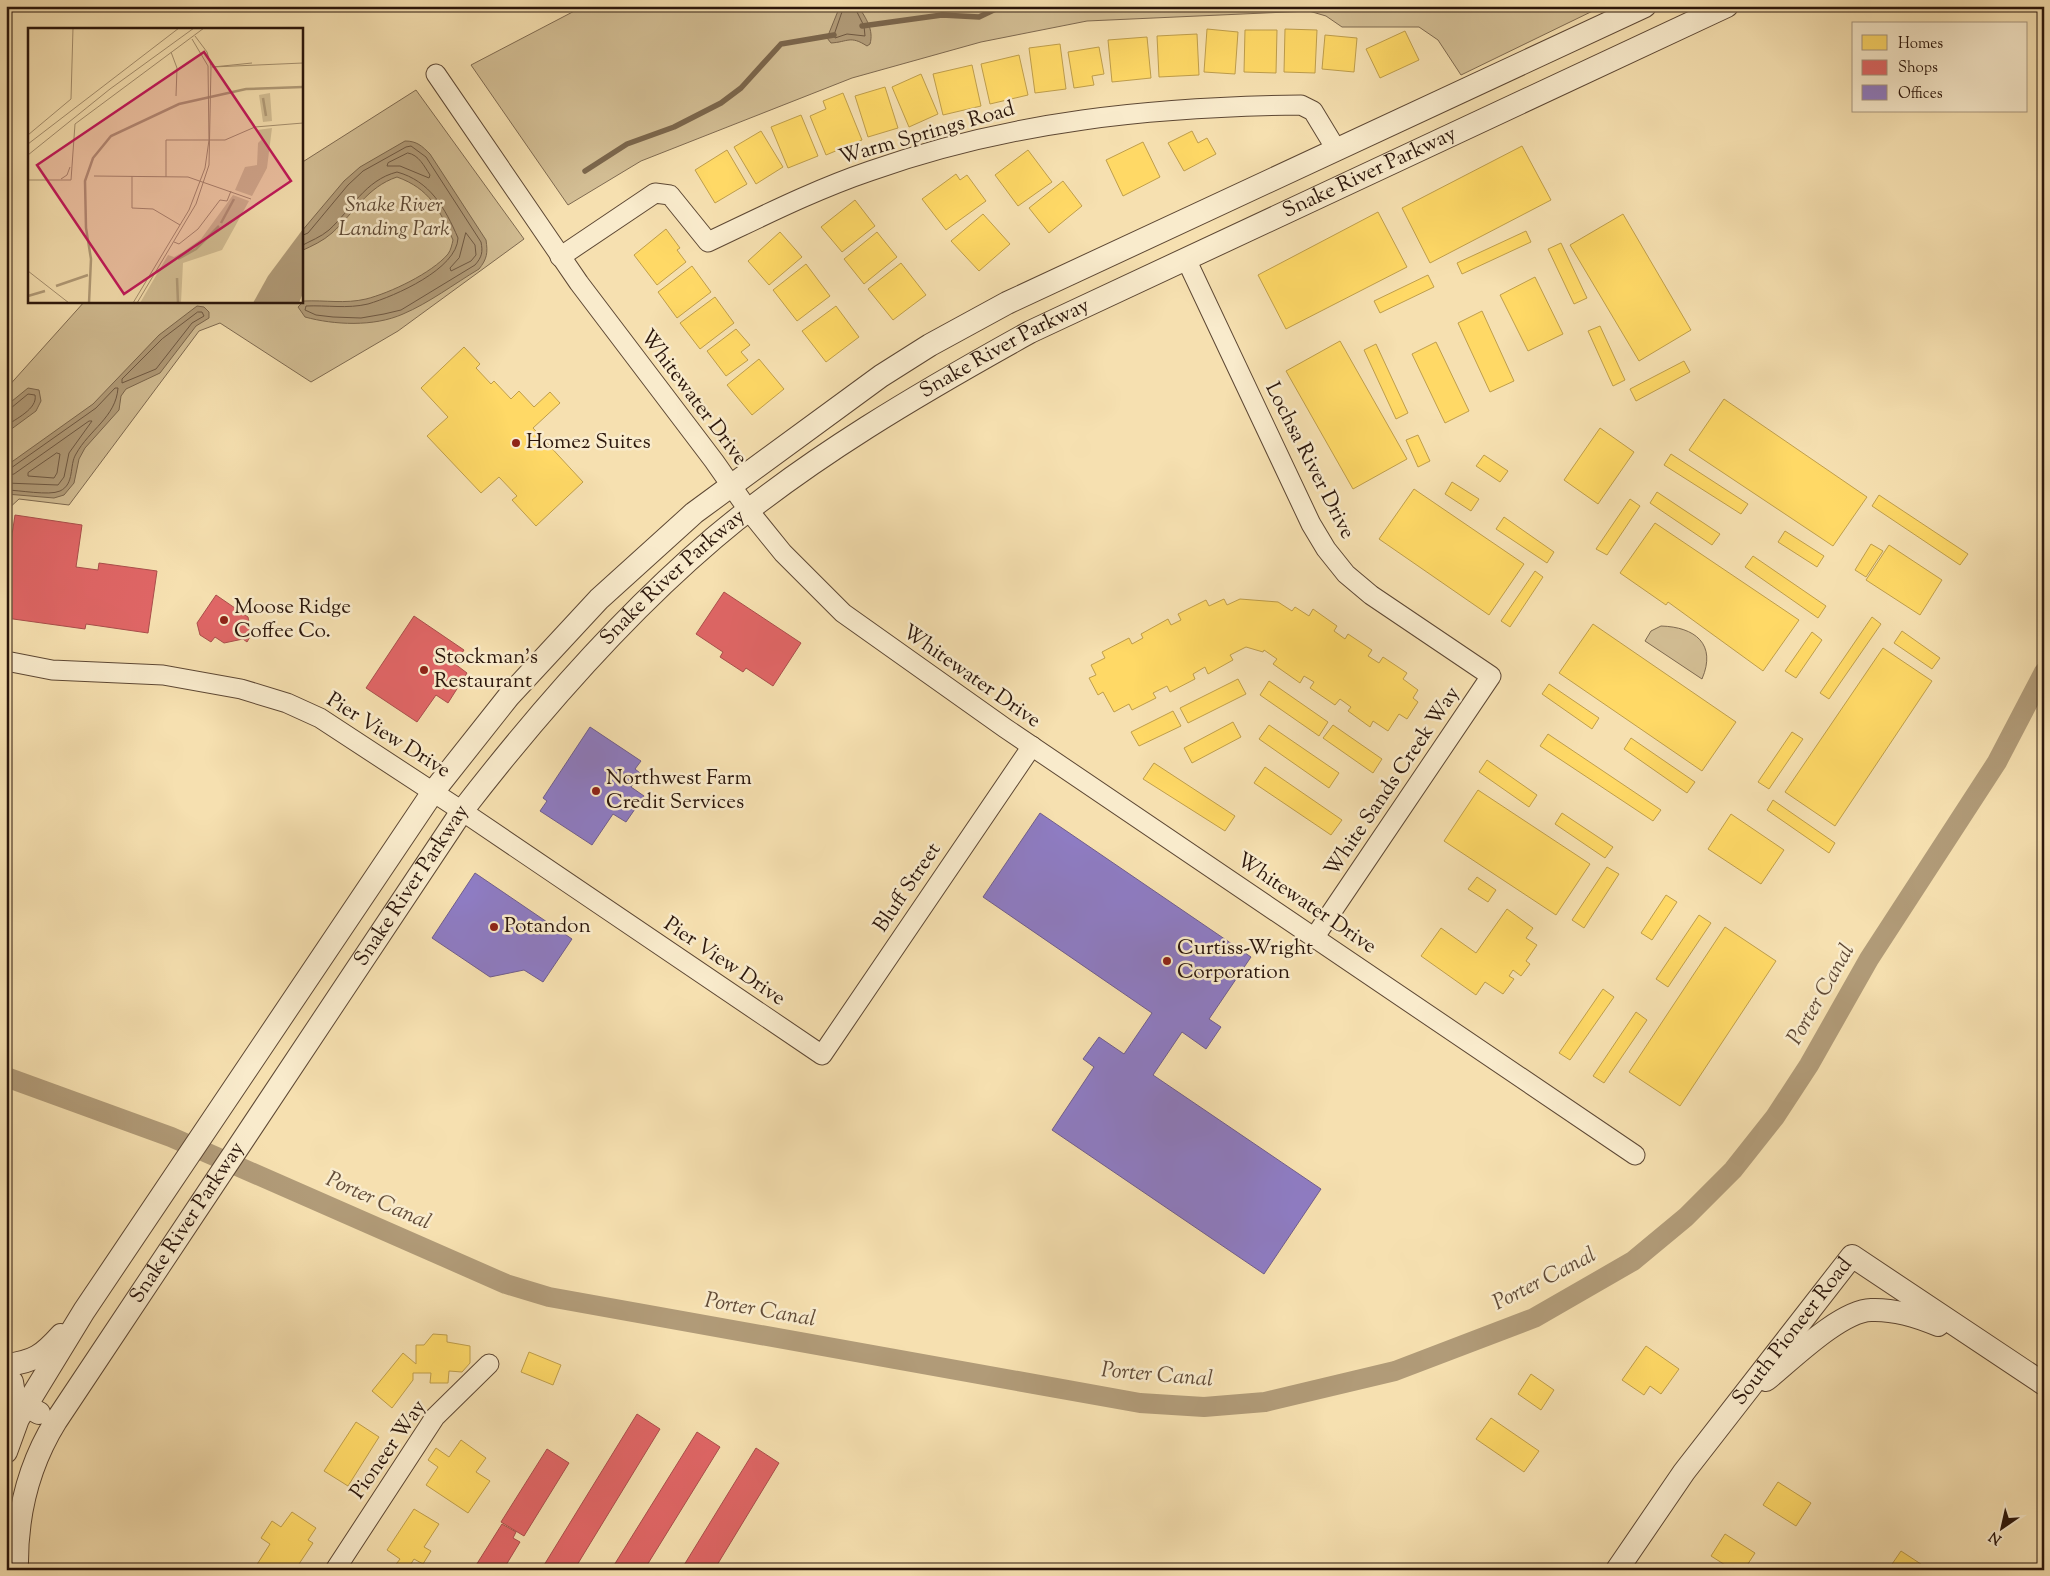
<svg xmlns="http://www.w3.org/2000/svg" width="2050" height="1576" viewBox="0 0 2050 1576" font-family="'Sorts Mill Goudy',serif">
<style>
.green{fill:#d3be94;stroke:#7f6a50}
.water{fill:#b19b78;stroke:#7b664c}
.homes{fill:#ffd966;stroke:#bf9e4b}
.shops{fill:#e06666;stroke:#aa4e4b}
.offices{fill:#8e7cc3;stroke:#705d8c}
.lines{fill:none;stroke-linecap:round;stroke-linejoin:round}
.shore{stroke:#6e5842;stroke-width:1}
.stream{stroke:#7b664c;stroke-width:5.5}
.canal{stroke:#b19b78;stroke-width:20}
.minor-casing{stroke:#5e4834;stroke-width:21}
.tertiary-casing{stroke:#5e4834;stroke-width:24}
.minor{stroke:#f9ebcc;stroke-width:19}
.tertiary{stroke:#f9ebcc;stroke-width:22}
.poi-dot{fill:#8f2418;stroke:#f9ebcc;stroke-width:2}
.labels{text-anchor:middle;dominant-baseline:central;stroke-width:5;stroke-linejoin:round;paint-order:stroke}
.street-label{font-size:21px;fill:#2b160b;stroke:#f9ebcc}
.park-label{font-size:21px;font-style:italic;fill:#5d4834;stroke:#f9ebcc}
.poi-label{font-size:21px;fill:#2b160b;stroke:#f9ebcc;text-anchor:start}
.water-label{font-size:22px;font-style:italic;fill:#614b37;stroke:#f9ebcc}
.inset-river{fill:none;stroke:#b19b78;stroke-width:2.5}
.inset-road{fill:none;stroke:#a58f6e;stroke-width:1}
.view{fill:#c2185b;fill-opacity:0.15;stroke:#c2185b;stroke-width:2.5}
.inset-edge{fill:none;stroke:#2b160b;stroke-width:2.5}
</style>
<rect width="100%" height="100%" fill="#f6e0b0"/>
<filter id="stains"><feTurbulence type="fractalNoise" baseFrequency=".004" numOctaves="4"/><feColorMatrix values="0 0 0 0 .2 0 0 0 0 .09 0 0 0 0 .02 0 0 0 .5 -.17"/></filter>
<radialGradient id="worn" r=".72"><stop offset=".6" stop-color="#630" stop-opacity="0"/><stop offset="1" stop-color="#630" stop-opacity=".3"/></radialGradient>
<!-- green -->
<g class="green">
<polygon points="584,6 1603,6 1461,75 1438,40 1419,27 1342,27 1326,16 1309,11 1087,21 981,42 852,78 641,161 568,205 471,65"/>
<polygon points="416,90 524,239 398,331 311,382 220,323 199,331 69,505 19,499 6,511 6,389 85,301 301,301 301,163"/>
<path d="M1661,626C1695,627 1717,644 1702,679L1645,641L1651,631Z"/>
</g>
<!-- water -->
<g class="water">
<path d="M840,6H858C866,18 874,30 870,44L867,46C850,35 848,42 831,43L827,38Z"/>
<path d="M405,141C417,141 422,146 430,154L486,240C488,253 487,259 479,269C454,284 429,303 403,314C374,327 334,325 305,317L298,307L304,301C325,300 345,304 366,299C390,293 432,273 448,254C451,250 452,244 453,240C439,209 430,189 397,177C367,187 354,213 332,233C323,241 312,246 301,251V232L344,181L360,167Z"/>
<polygon points="197,306 204,307 209,312 209,318 196,326 160,373 126,389 121,396 119,410 85,448 79,459 74,483 64,495 54,498 6,494 6,466 93,404 159,335"/>
<polygon points="28,388 39,390 41,401 36,411 6,433 6,406"/>
</g>
<!-- homes -->
<g class="homes">
<polygon points="1207,29 1238,32 1235,74 1204,72"/>
<polygon points="1285,29 1317,30 1315,73 1284,72"/>
<polygon points="1245,30 1277,30 1276,73 1244,72"/>
<polygon points="1405,31 1419,60 1380,78 1366,49"/>
<polygon points="1197,34 1199,75 1159,77 1157,36"/>
<polygon points="1325,35 1357,38 1354,72 1322,69"/>
<polygon points="1147,37 1151,78 1112,82 1108,40"/>
<polygon points="1060,44 1066,89 1035,93 1029,48"/>
<polygon points="1099,47 1104,74 1092,76 1094,85 1074,88 1068,52"/>
<polygon points="1019,55 1028,95 990,104 981,64"/>
<polygon points="972,65 981,106 943,115 933,74"/>
<polygon points="921,74 938,114 909,127 892,87"/>
<polygon points="885,87 898,128 868,137 855,96"/>
<polygon points="843,93 862,140 826,155 810,116 826,109 823,101"/>
<polygon points="801,115 818,156 788,168 771,127"/>
<polygon points="761,131 783,167 756,184 734,147"/>
<polygon points="1192,131 1198,143 1207,138 1216,154 1184,171 1168,143"/>
<polygon points="1143,142 1160,177 1123,196 1106,160"/>
<polygon points="1522,146 1551,200 1430,263 1402,208"/>
<polygon points="727,150 747,184 715,203 695,170"/>
<polygon points="1028,150 1052,182 1018,206 995,175"/>
<polygon points="956,174 960,180 967,175 986,201 946,230 922,199"/>
<polygon points="1063,181 1082,206 1049,233 1029,208"/>
<polygon points="855,200 875,226 842,252 821,227"/>
<polygon points="1378,212 1407,267 1286,329 1258,275"/>
<polygon points="983,214 1010,244 979,271 951,241"/>
<polygon points="1623,214 1691,330 1639,361 1570,245"/>
<polygon points="666,229 680,248 677,250 686,262 657,285 634,255"/>
<polygon points="1526,231 1531,242 1462,274 1457,263"/>
<polygon points="780,232 802,257 769,285 748,261"/>
<polygon points="877,232 897,257 864,284 844,259"/>
<polygon points="1561,243 1587,298 1574,304 1548,249"/>
<polygon points="901,263 926,295 893,320 868,289"/>
<polygon points="806,264 830,296 797,321 773,290"/>
<polygon points="692,266 711,292 677,318 658,292"/>
<polygon points="1428,275 1434,287 1380,313 1374,301"/>
<polygon points="1535,277 1563,334 1528,351 1500,295"/>
<polygon points="715,297 734,323 700,349 680,323"/>
<polygon points="836,306 859,337 826,362 802,331"/>
<polygon points="1482,311 1514,381 1490,392 1458,323"/>
<polygon points="1600,326 1625,380 1613,386 1588,331"/>
<polygon points="736,329 750,345 741,352 748,360 726,376 707,351"/>
<polygon points="1340,341 1407,459 1353,489 1286,371"/>
<polygon points="1436,342 1469,411 1445,423 1412,354"/>
<polygon points="1376,344 1408,413 1396,419 1364,350"/>
<polygon points="464,347 480,364 476,368 491,384 494,381 511,399 519,391 534,407 550,392 560,403 533,428 583,482 536,526 512,500 517,496 499,477 481,493 427,436 448,417 421,388"/>
<polygon points="759,359 784,389 752,415 727,385"/>
<polygon points="1684,361 1690,372 1636,401 1630,389"/>
<polygon points="1724,399 1867,497 1833,546 1689,450"/>
<polygon points="1600,428 1634,452 1598,504 1564,480"/>
<polygon points="1418,435 1430,461 1418,467 1406,440"/>
<polygon points="1671,454 1748,504 1741,514 1664,465"/>
<polygon points="1484,455 1508,471 1500,482 1476,466"/>
<polygon points="1452,482 1479,499 1471,511 1445,494"/>
<polygon points="1414,489 1524,564 1489,615 1379,539"/>
<polygon points="1657,492 1720,534 1712,545 1650,503"/>
<polygon points="1879,495 1968,554 1960,565 1872,506"/>
<polygon points="1630,499 1640,506 1607,555 1596,549"/>
<polygon points="1504,517 1554,552 1547,563 1496,529"/>
<polygon points="1655,523 1799,620 1763,671 1668,602 1666,605 1620,573"/>
<polygon points="1785,531 1824,556 1817,567 1778,542"/>
<polygon points="1871,544 1883,551 1866,577 1855,570"/>
<polygon points="1889,545 1942,580 1920,615 1866,580"/>
<polygon points="1753,556 1826,606 1818,618 1745,567"/>
<polygon points="1535,571 1543,577 1510,627 1501,621"/>
<polygon points="1224,599 1227,605 1240,599 1278,602 1292,611 1295,607 1309,616 1313,609 1337,626 1334,631 1345,639 1348,634 1372,650 1368,656 1379,663 1383,657 1407,673 1403,679 1418,690 1413,698 1418,702 1407,719 1399,714 1388,731 1373,721 1370,727 1348,711 1351,707 1340,699 1335,705 1310,688 1314,682 1304,676 1300,683 1273,664 1277,659 1264,650 1263,652 1246,647 1230,655 1233,660 1208,674 1205,667 1193,674 1195,679 1170,692 1167,686 1153,693 1156,698 1132,710 1129,704 1114,712 1103,692 1098,695 1089,678 1096,675 1091,665 1105,658 1102,652 1129,638 1132,644 1143,638 1141,634 1168,619 1171,625 1181,620 1178,614 1206,600 1209,606"/>
<polygon points="1872,617 1881,624 1829,699 1820,693"/>
<polygon points="1593,624 1736,722 1702,771 1559,673"/>
<polygon points="1902,631 1940,658 1932,669 1894,643"/>
<polygon points="1812,632 1822,640 1796,678 1785,671"/>
<polygon points="1883,648 1932,681 1835,826 1785,792"/>
<polygon points="1238,679 1246,694 1188,723 1180,708"/>
<polygon points="1269,681 1328,722 1319,736 1260,695"/>
<polygon points="1549,684 1599,718 1592,729 1542,694"/>
<polygon points="1173,711 1181,726 1139,746 1131,732"/>
<polygon points="1233,722 1241,737 1192,763 1184,748"/>
<polygon points="1269,725 1339,773 1329,788 1259,739"/>
<polygon points="1333,725 1382,759 1373,773 1323,738"/>
<polygon points="1792,732 1803,739 1769,789 1758,782"/>
<polygon points="1548,734 1661,810 1653,821 1540,746"/>
<polygon points="1631,738 1695,782 1687,793 1624,749"/>
<polygon points="1487,760 1537,795 1529,807 1479,772"/>
<polygon points="1154,763 1235,816 1225,831 1143,779"/>
<polygon points="1265,767 1342,820 1331,835 1254,783"/>
<polygon points="1478,790 1590,864 1556,915 1444,841"/>
<polygon points="1773,800 1835,843 1829,853 1767,810"/>
<polygon points="1562,813 1613,847 1605,858 1555,824"/>
<polygon points="1731,814 1784,850 1761,884 1708,849"/>
<polygon points="1607,867 1619,874 1584,928 1572,920"/>
<polygon points="1477,877 1496,890 1488,902 1468,889"/>
<polygon points="1666,895 1677,902 1652,940 1641,933"/>
<polygon points="1507,909 1533,928 1526,938 1537,945 1526,961 1530,964 1521,976 1513,970 1509,976 1514,979 1503,994 1485,982 1476,995 1421,956 1441,928 1476,953"/>
<polygon points="1699,915 1711,923 1668,987 1656,979"/>
<polygon points="1725,927 1776,961 1680,1106 1629,1072"/>
<polygon points="1603,989 1614,997 1570,1060 1559,1053"/>
<polygon points="1636,1012 1647,1020 1604,1083 1593,1076"/>
<polygon points="433,1334 447,1335 447,1342 470,1346 470,1363 462,1372 449,1371 448,1383 430,1383 431,1373 413,1373 413,1380 392,1408 372,1391 403,1353 416,1364 416,1345 424,1345"/>
<polygon points="1646,1346 1679,1369 1661,1394 1650,1386 1644,1395 1622,1380"/>
<polygon points="529,1352 561,1365 553,1385 521,1372"/>
<polygon points="1531,1374 1554,1390 1541,1410 1518,1394"/>
<polygon points="1491,1418 1539,1451 1524,1472 1476,1439"/>
<polygon points="356,1422 379,1437 348,1486 324,1471"/>
<polygon points="461,1440 486,1458 476,1472 490,1481 468,1513 426,1485 438,1467 428,1460 436,1448 449,1457"/>
<polygon points="1778,1482 1811,1503 1796,1526 1763,1505"/>
<polygon points="414,1509 439,1524 424,1547 431,1551 423,1564 414,1559 407,1570 398,1570 394,1567 400,1559 387,1550"/>
<polygon points="292,1512 316,1528 308,1540 313,1543 295,1570 261,1570 256,1566 270,1544 261,1538 272,1521 281,1527"/>
<polygon points="1725,1534 1755,1553 1744,1570 1733,1570 1711,1556"/>
<polygon points="1901,1551 1930,1570 1888,1570"/>
</g>
<!-- shops -->
<g class="shops">
<polygon points="15,515 82,525 76,567 98,570 99,563 157,571 148,633 86,624 85,629 6,618 11,568 7,568"/>
<polygon points="724,592 801,643 773,686 746,668 743,672 720,657 723,652 696,634"/>
<polygon points="216,595 248,617 250,627 254,630 247,642 243,639 224,643 215,637 211,642 200,635 197,623"/>
<polygon points="414,616 464,650 455,664 467,673 448,703 436,695 417,722 366,688"/>
<polygon points="637,1414 660,1429 574,1570 541,1570"/>
<polygon points="697,1432 720,1447 644,1570 611,1570"/>
<polygon points="756,1448 779,1463 714,1570 681,1570"/>
<polygon points="547,1449 569,1463 524,1536 501,1522"/>
<polygon points="502,1524 516,1532 513,1538 520,1542 503,1570 473,1570"/>
</g>
<!-- offices -->
<g class="offices">
<polygon points="590,727 641,761 635,769 640,773 631,787 644,796 626,822 613,814 592,845 540,811 547,801 543,798"/>
<polygon points="1040,813 1251,957 1209,1019 1221,1027 1206,1049 1182,1032 1153,1075 1321,1189 1264,1274 1052,1130 1094,1067 1083,1059 1099,1037 1124,1054 1152,1013 983,897"/>
<polygon points="475,873 572,939 543,982 524,970 490,977 432,938"/>
</g>
<g class="lines">
<!-- shore -->
<g class="shore">
<polyline points="844,6 834,35 835,38 847,34 865,36 864,26 854,6"/>
<path d="M408,153C419,155 424,166 430,175L429,178L400,166H387L388,163Z"/>
<polygon points="466,233 475,245 476,255 471,261 451,271 450,268 459,258"/>
<path d="M301,236L308,233L348,185L363,171L406,147L411,146L426,157L481,242C483,252 482,257 475,265L401,310L384,314L361,318L333,317L316,315L305,310L306,306C327,305 347,309 368,304C395,296 457,269 458,238C445,208 430,181 397,172C365,180 351,210 329,230C321,237 310,241 301,246"/>
<polygon points="198,312 202,312 204,316 192,323 156,369 122,383 122,379 162,339"/>
<path d="M6,409L11,408L28,394L35,395C38,409 15,419 6,426"/>
<polygon points="57,453 60,454 57,473 54,478 28,476 28,473"/>
<path d="M6,469L11,468L96,408L115,388H118C116,417 89,430 76,454C69,465 75,484 60,491C49,496 19,490 6,490"/>
<polyline points="6,476 14,474 89,421 92,421 69,453 64,477 58,485 6,483"/>
</g>
<!-- stream -->
<g class="stream">
<polyline points="862,26 942,15 979,17 1002,6"/>
<polyline points="585,171 627,144 674,127 721,103 741,88 781,44 834,35"/>
</g>
<!-- canal -->
<polyline class="canal" points="6,1077 171,1137 506,1284 549,1297 1140,1403 1204,1407 1265,1402 1395,1371 1534,1318 1633,1261 1686,1217 1733,1170 1775,1117 1809,1065 1869,959 1997,762 2044,672"/>
<!-- minor casing -->
<g class="minor-casing">
<g id="minor">
<polyline points="436,74 579,283 714,461 749,511 783,553 843,613 1005,728 1635,1155"/>
<path d="M560,257L655,193L670,195L708,242C761,217 814,190 870,171C1011,121 1153,107 1301,105L1313,111L1336,149"/>
<polyline points="1186,259 1311,524 1326,549 1346,574 1371,595 1491,676 1314,938"/>
<polyline points="6,661 52,670 163,675 241,689 287,703 320,718 462,811 822,1055 1032,746"/>
<polyline points="335,1570 435,1417 489,1364"/>
</g>
</g>
<!-- tertiary casing -->
<g class="tertiary-casing">
<g id="tertiary">
<path d="M6,1365C34,1362 43,1355 61,1335"/>
<polyline points="6,1379 12,1382 15,1400 39,1413"/>
<path d="M1766,1380C1791,1360 1840,1311 1871,1310C1895,1309 1917,1316 1938,1325"/>
<polyline points="6,1452 18,1419 84,1311 433,792 509,696 599,599 694,513 881,376 930,345 1007,303 1645,6"/>
<path id="s1" d="M17,1570C16,1517 28,1466 56,1421L462,811C537,714 620,618 714,538C810,457 920,393 1030,332L1727,6"/>
<path id="s2" d="M1617,1570L1684,1472L1852,1256L2044,1384"/>
</g>
</g>
<!-- minor -->
<use href="#minor" class="minor"/>
<!-- tertiary -->
<use href="#tertiary" class="tertiary"/>
</g>
<!-- markers -->
<g class="poi-dot">
<circle cx="516" cy="443" r="5"/>
<circle cx="224" cy="620" r="5"/>
<circle cx="424" cy="670" r="5"/>
<circle cx="596" cy="791" r="5"/>
<circle cx="494" cy="927" r="5"/>
<circle cx="1167" cy="961" r="5"/>
</g>
<g class="labels">
<!-- street labels -->
<g class="street-label">
<text transform="translate(927 134) rotate(-16)">Warm Springs Road</text>
<text stroke="none"><textPath href="#s1" startOffset="2014">Snake River Parkway</textPath></text>
<text stroke="none"><textPath href="#s1" startOffset="1609">Snake River Parkway</textPath></text>
<text transform="translate(693 398) rotate(53)">Whitewater Drive</text>
<text transform="translate(1309 461) rotate(63)">Lochsa River Drive</text>
<text stroke="none"><textPath href="#s1" startOffset="1204">Snake River Parkway</textPath></text>
<text transform="translate(971 677) rotate(35)">Whitewater Drive</text>
<text transform="translate(388 736) rotate(32)">Pier View Drive</text>
<text transform="translate(1393 782) rotate(-56)">White Sands Creek Way</text>
<text stroke="none"><textPath href="#s1" startOffset="799">Snake River Parkway</textPath></text>
<text transform="translate(908 888) rotate(-56)">Bluff Street</text>
<text transform="translate(1306 904) rotate(34)">Whitewater Drive</text>
<text transform="translate(724 962) rotate(34)">Pier View Drive</text>
<text stroke="none"><textPath href="#s1" startOffset="394">Snake River Parkway</textPath></text>
<text stroke="none"><textPath href="#s2" startOffset="296">South Pioneer Road</textPath></text>
<text transform="translate(389 1450) rotate(-55)">Pioneer Way</text>
</g>
<!-- park labels -->
<g class="park-label">
<text x="394" y="206">Snake River<tspan x="394" dy="24">Landing Park</tspan></text>
</g>
<!-- poi labels -->
<g class="poi-label">
<text x="526" y="443">Home2 Suites</text>
<text x="234" y="608">Moose Ridge<tspan x="234" dy="24">Coffee Co.</tspan></text>
<text x="434" y="658">Stockman's<tspan x="434" dy="24">Restaurant</tspan></text>
<text x="606" y="779">Northwest Farm<tspan x="606" dy="24">Credit Services</tspan></text>
<text x="504" y="927">Potandon</text>
<text x="1177" y="949">Curtiss-Wright<tspan x="1177" dy="24">Corporation</tspan></text>
</g>
<!-- water labels -->
<g class="water-label">
<text transform="translate(1822 995) rotate(-60)">Porter Canal</text>
<text transform="translate(378 1202) rotate(24)">Porter Canal</text>
<text transform="translate(1545 1280) rotate(-27)">Porter Canal</text>
<text transform="translate(760 1311) rotate(10)">Porter Canal</text>
<text transform="translate(1157 1376) rotate(5)">Porter Canal</text>
</g>
</g>
<!-- overview -->
<g transform="translate(28 28)">
<rect width="275" height="275" fill="#f6e0b0"/>
<path d="M242,65L244,93L235,94L231,67ZM244,100L239,140L224,168L207,162L217,139L229,137L230,115L234,111L229,102ZM205,167L221,173L194,222L155,235L153,275H112L140,227L146,229L155,224L173,211Z" fill="#d3be94"/>
<path d="M275,201V265L271,275H225L240,248Z" fill="#b19b78"/>
<path class="inset-river" d="M235,70L238,88M193,195L206,171M150,231L168,221L191,198M149,250L150,275M28,258L60,247M0,268L17,263M61,275L63,231L58,200L57,153L65,130L83,108L151,76L218,61L275,59"/>
<path class="inset-road" d="M143,24L149,40L148,68M184,39L275,35M185,39L224,35M0,107L43,71L45,0M0,116L151,0M0,127L82,61L166,0M66,148L160,149L223,171M104,148V180L125,181L152,197M138,149V112H197L227,99L275,95M33,151L39,147L42,139M0,152H43L47,96L176,0M146,214L151,216L170,201L192,172L199,173L203,163M0,243L41,275M105,275L161,182L177,140L181,112L180,38L164,11M109,275L168,176L181,137L183,38L179,24L167,8"/>
<path class="view" d="M176,24L263,153L96,266L9,137Z"/>
<rect width="275" height="275" class="inset-edge"/>
</g>
<!-- margin -->
<rect width="2050" height="1576" fill="none" stroke="#f6e0b0" stroke-width="25"/>
<rect x="8" y="8" width="2035" height="1561" fill="none" stroke="#2b160b" stroke-width="2.5"/>
<rect x="12" y="12" width="2025" height="1551" fill="none" stroke="#2b160b"/>
<!-- legend -->
<rect x="1852" y="22" width="175" height="90" fill="#f9ebcc" stroke="#a7967f"/>
<rect x="1862" y="35" width="25" height="15" fill="#ffd966" stroke="#a7967f"/>
<text x="1898" y="48" font-size="15" fill="#2b160b">Homes</text>
<rect x="1862" y="60" width="25" height="15" fill="#e06666" stroke="#a7967f"/>
<text x="1898" y="72" font-size="15" fill="#2b160b">Shops</text>
<rect x="1862" y="85" width="25" height="15" fill="#8e7cc3" stroke="#a7967f"/>
<text x="1898" y="98" font-size="15" fill="#2b160b">Offices</text>
<!-- north arrow -->
<g transform="translate(2002 1528) rotate(214)" stroke="#f9ebcc" stroke-width="4" paint-order="stroke">
<path d="M0-4L9 19L0 12L-9 19Z" fill="#2b160b"/>
<text y="-8" font-size="14" font-weight="bold" text-anchor="middle" fill="#2b160b">N</text>
</g>
<rect width="100%" height="100%" filter="url(#stains)"/>
<rect width="100%" height="100%" fill="url(#worn)"/>
</svg>
